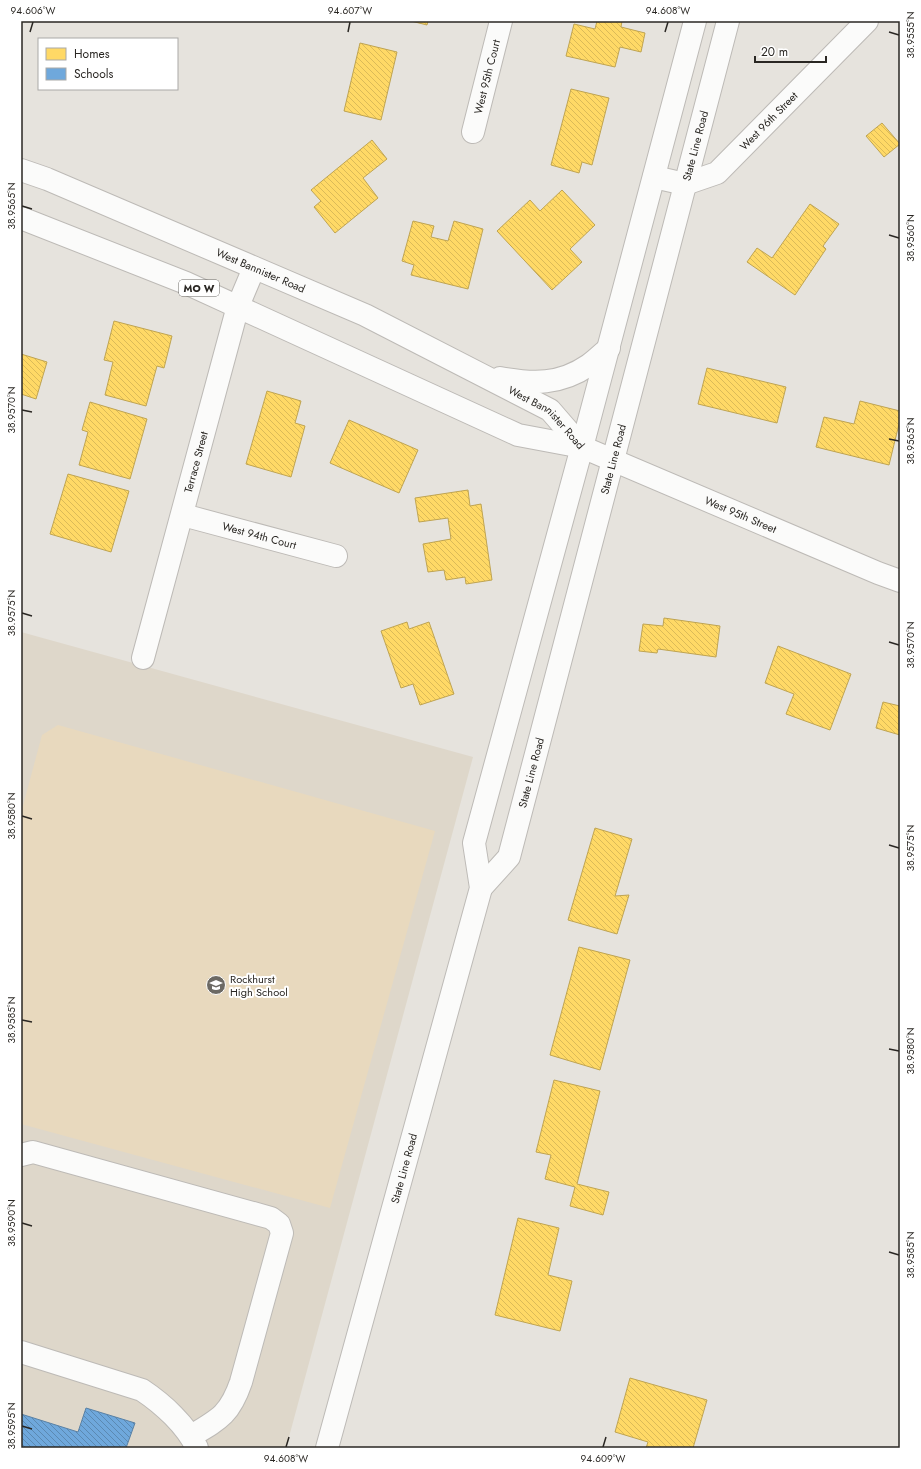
<svg xmlns="http://www.w3.org/2000/svg" width="921" height="1469" viewBox="0 0 921 1469" font-family="Jost,sans-serif">
<style>
.built{fill:#ded7ca}
.green{fill:#e8d9be}
.homes{fill:url(#homes-back-hatch);stroke:#bfa452}
.schools{fill:url(#schools-back-hatch);stroke:#5a81a4}
.lines{fill:none;stroke-linecap:round;stroke-linejoin:round}
.minor-casing{stroke:#bdbab6;stroke-width:24}
.major-casing{stroke:#bdbab6;stroke-width:24}
.minor{stroke:#fbfbfa;stroke-width:22}
.major{stroke:#fbfbfa;stroke-width:22}
.ticks{fill:none;stroke:#2a2723;stroke-width:1.5}
.labels{text-anchor:middle;dominant-baseline:central;stroke-width:4;stroke-linejoin:round;paint-order:stroke}
.shield{fill:#fff;stroke:#6a6865;stroke-width:1}
.shield-label{font-size:10px;font-weight:bold;fill:#2a2723}
.street-label{font-size:11px;fill:#2a2723;stroke:#fff}
.poi-label{font-size:11px;fill:#2a2723;stroke:#fff;text-anchor:start}
.neatline{fill:none;stroke:#2a2723;stroke-width:1.5}
.ticks-label{font-size:10px;text-anchor:middle;fill:#2a2723}
</style>
<defs>
<pattern id="homes-back-hatch" width="6" height="6" patternUnits="userSpaceOnUse"><rect width="6" height="6" fill="#ffd966"/><path d="M-1 5l2 2M0 0l6 6M5-1l2 2" fill="none" stroke="#dbba58"/></pattern>
<pattern id="schools-back-hatch" width="6" height="6" patternUnits="userSpaceOnUse"><rect width="6" height="6" fill="#6fa8dc"/><path d="M-1 5l2 2M0 0l6 6M5-1l2 2" fill="none" stroke="#5b89b2"/></pattern>
</defs>
<rect width="100%" height="100%" fill="#e6e3dd"/>
<!-- built -->
<polygon class="built" points="21,632 473,757 286,1448 21,1448"/>
<!-- green -->
<polygon class="green" points="58,725 435,831 330,1208 21,1124 21,813 42,735"/>
<!-- homes -->
<g class="homes">
<polygon points="411,21 428,21 427,25"/>
<polygon points="597,21 622,21 621,27 645,33 641,52 620,47 615,67 566,56 574,24 595,29"/>
<polygon points="360,43 397,52 381,120 344,111"/>
<polygon points="571,89 609,98 592,165 582,162 579,173 551,165"/>
<polygon points="882,123 900,144 884,157 866,136"/>
<polygon points="372,140 387,159 363,178 378,198 335,233 314,207 321,201 311,190"/>
<polygon points="562,190 595,225 570,249 582,262 552,290 497,231 530,200 540,211"/>
<polygon points="810,204 839,224 823,246 826,249 795,295 747,262 757,248 772,258"/>
<polygon points="413,221 434,226 431,237 448,241 454,221 483,229 468,289 411,275 414,265 402,261"/>
<polygon points="114,321 172,336 164,368 157,366 146,406 105,395 113,362 104,360"/>
<polygon points="21,354 47,362 36,399 21,394"/>
<polygon points="707,368 786,387 777,423 698,404"/>
<polygon points="267,391 301,401 295,423 305,426 291,477 246,464"/>
<polygon points="860,401 900,411 900,420 889,465 816,447 824,417 854,424"/>
<polygon points="90,402 147,419 130,479 79,465 88,432 82,430"/>
<polygon points="349,420 418,450 399,493 330,463"/>
<polygon points="68,474 129,491 111,552 50,534"/>
<polygon points="468,490 470,506 481,504 492,580 466,584 465,577 446,580 444,570 428,572 423,544 451,539 448,518 419,522 415,498"/>
<polygon points="664,618 720,626 716,657 658,649 657,653 639,651 643,624 663,626"/>
<polygon points="407,622 409,629 429,622 454,694 420,705 413,684 401,688 381,631"/>
<polygon points="778,646 851,674 830,730 786,714 794,694 765,683"/>
<polygon points="883,702 900,706 900,735 876,728"/>
<polygon points="595,828 632,839 615,896 629,895 617,934 568,920"/>
<polygon points="579,947 630,960 600,1070 550,1055"/>
<polygon points="554,1080 600,1091 577,1184 609,1192 603,1215 570,1206 575,1187 545,1179 551,1155 536,1152"/>
<polygon points="518,1218 559,1228 548,1275 572,1281 560,1331 495,1315"/>
<polygon points="630,1378 707,1400 693,1448 646,1448 648,1442 615,1432"/>
</g>
<!-- schools -->
<polygon class="schools" points="86,1408 135,1423 126,1448 21,1448 21,1414 78,1432"/>
<g class="lines">
<!-- minor casing -->
<g class="minor-casing">
<g id="minor">
<path id="s1" d="M473,132L501,21"/>
<path id="s2" d="M654,177L685,184L717,173L867,21"/>
<path id="s3" d="M183,515L336,556"/>
<path id="s4" d="M143,658L238,306L254,268"/>
<path d="M21,1155L33,1152L271,1218L279,1224L282,1233L241,1382C230,1414 220,1419 191,1436"/>
<path d="M21,1352L142,1390C163,1404 186,1425 197,1448"/>
</g>
</g>
<!-- major casing -->
<g class="major-casing">
<g id="major">
<path id="s5" d="M21,170L47,179L365,315L550,410L582,447"/>
<path id="s6" d="M21,218L186,283L518,435L582,447L878,573L900,581"/>
<path d="M500,378C533,384 560,385 589,365C596,360 602,354 609,348"/>
<path id="s7" d="M481,888L509,857L728,21"/>
<path id="s8" d="M327,1448L481,888L474,843L582,447L695,21"/>
</g>
</g>
<!-- minor -->
<use href="#minor" class="minor"/>
<!-- major -->
<use href="#major" class="major"/>
</g>
<!-- ticks -->
<path class="ticks" d="M30,32L33,22M348,32L350,22M665,32L668,22M889,32L899,35M22,206L32,209M889,235L899,238M22,410L32,412M889,439L899,441M22,613L32,616M889,642L899,645M22,816L32,819M889,845L899,848M22,1020L32,1022M889,1049L899,1051M22,1223L32,1226M889,1252L899,1255M22,1426L32,1429M286,1447L289,1437M603,1447L606,1437"/>
<!-- icons -->
<defs>
<g id="school-disc" transform="scale(1)"><circle r="9.5" fill="#6c6964" stroke="#fff"/><path d="M0-5L7-2L0 1L-7-2ZM-4 1L0 2.5L4 1V4Q0 6-4 4Z" fill="#fff"/></g>
</defs>
<g fill-rule="evenodd">
<use href="#school-disc" x="216" y="985"/>
</g>
<g class="labels">
<!-- shield labels -->
<rect class="shield" x="179" y="280" width="40" height="16" rx="3"/>
<g class="shield-label">
<text x="199" y="288">MO W</text>
</g>
<!-- street labels -->
<g class="street-label">
<text stroke="none"><textPath href="#s1" startOffset="57">West 95th Court</textPath></text>
<text stroke="none"><textPath href="#s2" startOffset="139">West 96th Street</textPath></text>
<text stroke="none"><textPath href="#s7" startOffset="777">State Line Road</textPath></text>
<text stroke="none"><textPath href="#s5" startOffset="260">West Bannister Road</textPath></text>
<text stroke="none"><textPath href="#s5" startOffset="583">West Bannister Road</textPath></text>
<text stroke="none"><textPath href="#s7" startOffset="453">State Line Road</textPath></text>
<text stroke="none"><textPath href="#s4" startOffset="203">Terrace Street</textPath></text>
<text stroke="none"><textPath href="#s6" startOffset="780">West 95th Street</textPath></text>
<text stroke="none"><textPath href="#s3" startOffset="79">West 94th Court</textPath></text>
<text stroke="none"><textPath href="#s7" startOffset="129">State Line Road</textPath></text>
<text stroke="none"><textPath href="#s8" startOffset="290">State Line Road</textPath></text>
</g>
<!-- poi labels -->
<g class="poi-label">
<text x="230" y="979">Rockhurst<tspan x="230" dy="13">High School</tspan></text>
</g>
</g>
<!-- border -->
<rect width="921" height="1469" fill="none" stroke="#ffffff" stroke-width="44"/>
<!-- legend -->
<rect x="38" y="38" width="140" height="52" fill="#ffffff" stroke="#aaa9a7"/>
<rect x="46" y="48" width="20" height="12" fill="#ffd966" stroke="#aaa9a7"/>
<text x="74" y="58" font-size="12" fill="#2a2723">Homes</text>
<rect x="46" y="68" width="20" height="12" fill="#6fa8dc" stroke="#aaa9a7"/>
<text x="74" y="78" font-size="12" fill="#2a2723">Schools</text>
<!-- scale -->
<path d="M755 56v6h71v-6" fill="none" stroke="#2a2723" stroke-width="2"/>
<text x="761" y="56" font-size="12" fill="#2a2723" stroke="#ffffff" stroke-width="3" paint-order="stroke">20 m</text>
<rect x="22" y="22" width="877" height="1425" class="neatline"/>
<g class="ticks-label">
<text x="33" y="14">94.606°W</text>
<text x="350" y="14">94.607°W</text>
<text x="668" y="14">94.608°W</text>
<text transform="translate(910 35) rotate(-90)" y="4">38.9555°N</text>
<text transform="translate(11 206) rotate(-90)" y="4">38.9565°N</text>
<text transform="translate(910 238) rotate(-90)" y="4">38.9560°N</text>
<text transform="translate(11 410) rotate(-90)" y="4">38.9570°N</text>
<text transform="translate(910 441) rotate(-90)" y="4">38.9565°N</text>
<text transform="translate(11 613) rotate(-90)" y="4">38.9575°N</text>
<text transform="translate(910 645) rotate(-90)" y="4">38.9570°N</text>
<text transform="translate(11 816) rotate(-90)" y="4">38.9580°N</text>
<text transform="translate(910 848) rotate(-90)" y="4">38.9575°N</text>
<text transform="translate(11 1020) rotate(-90)" y="4">38.9585°N</text>
<text transform="translate(910 1051) rotate(-90)" y="4">38.9580°N</text>
<text transform="translate(11 1223) rotate(-90)" y="4">38.9590°N</text>
<text transform="translate(910 1255) rotate(-90)" y="4">38.9585°N</text>
<text transform="translate(11 1426) rotate(-90)" y="4">38.9595°N</text>
<text x="286" y="1462">94.608°W</text>
<text x="603" y="1462">94.609°W</text>
</g>
</svg>
